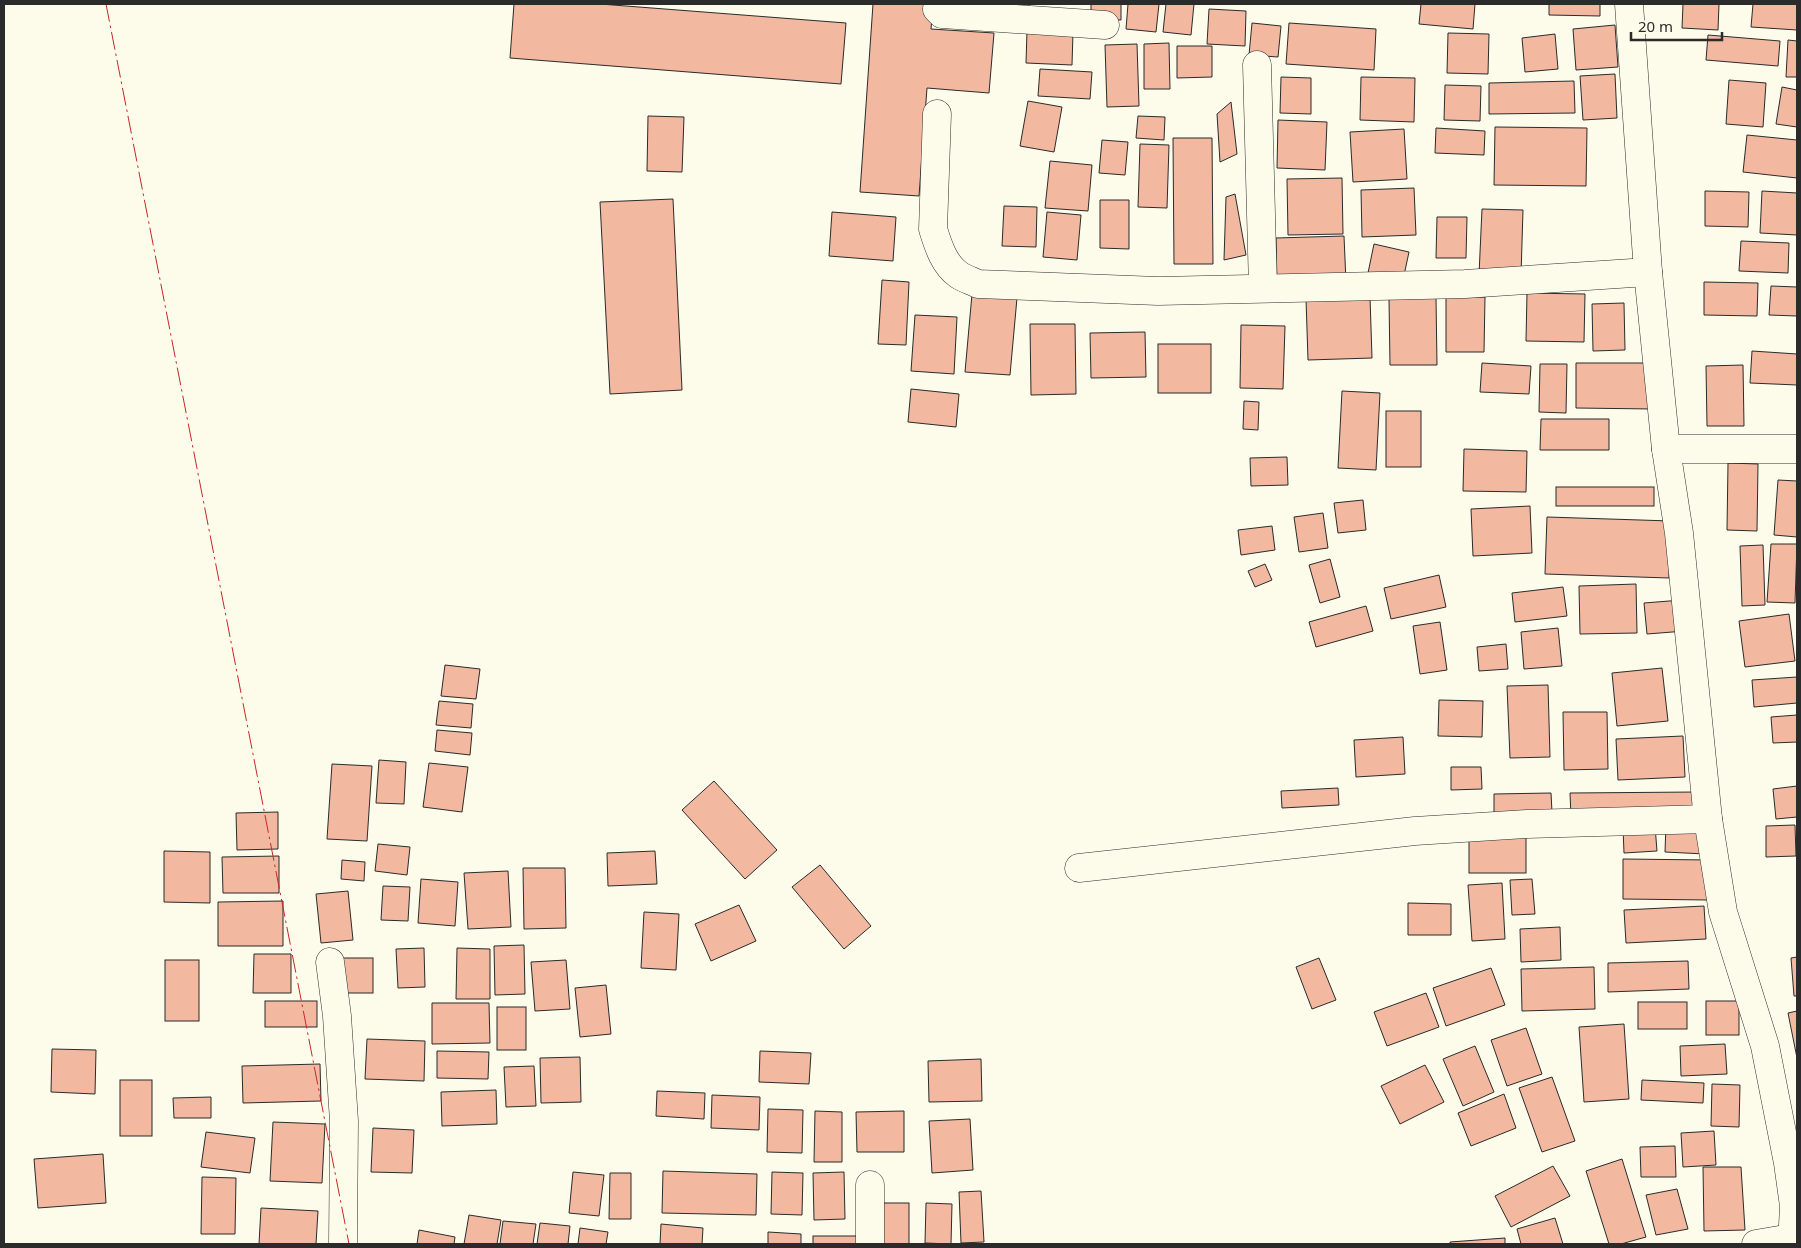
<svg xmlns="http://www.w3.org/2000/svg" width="1801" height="1248" viewBox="0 0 1801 1248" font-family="'Noto Sans',sans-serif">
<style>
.building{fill:#f2b8a0;stroke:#2b2b2b}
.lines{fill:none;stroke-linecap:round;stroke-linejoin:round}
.minor-casing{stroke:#2b2b2b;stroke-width:29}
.tertiary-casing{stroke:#2b2b2b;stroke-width:29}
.minor{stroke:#fdfbea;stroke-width:28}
.tertiary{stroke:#fdfbea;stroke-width:28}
.power{stroke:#c62828;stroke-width:1;stroke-dasharray:18 4 2.5 4;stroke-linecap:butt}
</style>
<rect width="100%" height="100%" fill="#fdfbea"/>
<!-- building -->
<g class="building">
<polygon points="514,4 600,4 846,23 841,84 510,58"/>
<polygon points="873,4 933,4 931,29 994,33 989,93 927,88 919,196 860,192"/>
<polygon points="981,4 1029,4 1029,10"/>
<polygon points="1091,4 1121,4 1121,20 1091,19"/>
<polygon points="1128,4 1159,4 1156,32 1126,29"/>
<polygon points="1166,4 1194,4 1191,35 1163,32"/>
<polygon points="1421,4 1475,4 1473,29 1419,24"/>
<polygon points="1549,4 1600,4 1600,16 1549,15"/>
<polygon points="1683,4 1719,4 1718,30 1682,28"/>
<polygon points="1753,4 1797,4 1797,30 1751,27"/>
<polygon points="1209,9 1246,11 1245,46 1207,44"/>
<polygon points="1252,23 1281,26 1278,57 1249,55"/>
<polygon points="1289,23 1376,29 1374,70 1286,64"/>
<polygon points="1615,25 1618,67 1576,70 1573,29"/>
<polygon points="1027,31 1073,32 1072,65 1026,63"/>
<polygon points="1448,33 1489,34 1488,74 1447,73"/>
<polygon points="1555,34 1558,69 1525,72 1522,38"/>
<polygon points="1708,35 1780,41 1778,66 1706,60"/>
<polygon points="1788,40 1797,41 1797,77 1786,77"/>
<polygon points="1169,43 1170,89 1144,89 1144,44"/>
<polygon points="1137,44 1139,106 1107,107 1105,45"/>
<polygon points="1177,46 1212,46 1212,77 1177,78"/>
<polygon points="1040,69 1092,72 1090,99 1038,96"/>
<polygon points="1615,74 1617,118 1583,120 1580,76"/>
<polygon points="1281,77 1311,78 1311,114 1280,113"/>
<polygon points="1361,77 1415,78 1414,122 1360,120"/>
<polygon points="1729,80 1766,83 1763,127 1726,124"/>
<polygon points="1574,81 1575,113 1489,114 1489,83"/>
<polygon points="1445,85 1481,86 1480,121 1444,120"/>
<polygon points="1782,87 1797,90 1797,127 1776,124"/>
<polygon points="1028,101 1062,107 1054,152 1020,146"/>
<polygon points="1231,102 1237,154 1220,162 1217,114"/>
<polygon points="648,116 684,117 682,172 647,171"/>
<polygon points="1138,116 1165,117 1164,140 1136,138"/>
<polygon points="1278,120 1327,122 1325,170 1277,168"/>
<polygon points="1495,127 1587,128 1586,186 1494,185"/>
<polygon points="1436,128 1485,131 1484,155 1435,153"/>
<polygon points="1404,129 1407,179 1353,182 1350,132"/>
<polygon points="1747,135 1797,140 1797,178 1743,172"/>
<polygon points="1173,138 1212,138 1213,264 1174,264"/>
<polygon points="1102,140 1128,142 1125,175 1099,173"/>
<polygon points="1140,144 1169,145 1167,208 1138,207"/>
<polygon points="1050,161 1092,165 1088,211 1045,208"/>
<polygon points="1342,178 1343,234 1288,235 1287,179"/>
<polygon points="1414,188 1416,235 1362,237 1361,190"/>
<polygon points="1705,191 1749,192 1748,227 1705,226"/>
<polygon points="1762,191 1797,193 1797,235 1760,233"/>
<polygon points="1235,194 1246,255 1224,260 1226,197"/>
<polygon points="673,199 682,390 610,394 600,202"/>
<polygon points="1100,200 1129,200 1129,249 1100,248"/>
<polygon points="1004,206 1037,207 1036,247 1002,246"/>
<polygon points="1482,209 1523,210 1521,276 1479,275"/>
<polygon points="832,212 896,217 893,261 829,256"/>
<polygon points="1047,212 1081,215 1077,260 1043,257"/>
<polygon points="1437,217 1467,217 1466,258 1436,258"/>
<polygon points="1344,236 1346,282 1277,284 1276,238"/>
<polygon points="1741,241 1789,243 1788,273 1739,271"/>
<polygon points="1374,244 1409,252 1403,280 1368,273"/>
<polygon points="882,280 909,282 906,345 878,344"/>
<polygon points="1704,282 1758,283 1757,316 1704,315"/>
<polygon points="1771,286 1797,287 1797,316 1769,315"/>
<polygon points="1527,293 1585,294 1584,342 1526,341"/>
<polygon points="972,294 1017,298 1010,375 965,372"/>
<polygon points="1370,297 1372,358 1308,360 1306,299"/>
<polygon points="1446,297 1485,297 1484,352 1446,352"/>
<polygon points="1436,298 1437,365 1390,365 1389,299"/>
<polygon points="1624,303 1625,350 1593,351 1592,304"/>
<polygon points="915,315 957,317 954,374 911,371"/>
<polygon points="1030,324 1075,324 1076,394 1031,395"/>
<polygon points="1241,325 1285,326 1283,389 1240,388"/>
<polygon points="1145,332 1146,377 1091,378 1090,333"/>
<rect x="1158" y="344" width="53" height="49"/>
<polygon points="1752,351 1797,354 1797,385 1750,383"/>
<polygon points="1482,363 1531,366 1529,394 1480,392"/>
<polygon points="1576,363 1653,363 1653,409 1576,408"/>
<polygon points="1540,364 1567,364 1566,413 1539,412"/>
<polygon points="1743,365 1744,426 1707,426 1706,366"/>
<polygon points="911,389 959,394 956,427 908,422"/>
<polygon points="1342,391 1380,393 1376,470 1338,468"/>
<polygon points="1244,401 1259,402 1258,430 1243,429"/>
<rect x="1386" y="411" width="35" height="56"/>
<polygon points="1541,419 1609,419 1609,450 1540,450"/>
<polygon points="1464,449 1527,451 1526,492 1463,491"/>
<polygon points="1287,457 1288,485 1251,486 1250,458"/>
<polygon points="1728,463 1758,464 1757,531 1727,530"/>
<polygon points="1778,480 1797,481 1797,537 1774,535"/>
<rect x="1556" y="487" width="98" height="19"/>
<polygon points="1363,500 1366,530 1338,533 1334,503"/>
<polygon points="1530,506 1532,553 1473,556 1471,509"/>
<polygon points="1323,513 1328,548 1299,552 1294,517"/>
<polygon points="1547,517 1671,521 1669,578 1545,574"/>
<polygon points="1272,526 1275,550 1241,555 1238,530"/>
<polygon points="1771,544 1797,544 1795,603 1767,602"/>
<polygon points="1763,545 1765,605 1742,606 1740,546"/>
<polygon points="1330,559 1340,597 1320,603 1309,565"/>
<polygon points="1265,564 1272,580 1255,587 1248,571"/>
<polygon points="1439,575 1446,607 1391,619 1384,588"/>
<polygon points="1636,584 1637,633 1580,634 1579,586"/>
<polygon points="1563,587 1567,616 1515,622 1512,593"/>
<polygon points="1682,600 1685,631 1647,634 1644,603"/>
<polygon points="1366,606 1373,631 1316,647 1309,622"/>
<polygon points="1789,614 1795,661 1745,667 1739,621"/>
<polygon points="1440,622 1447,670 1420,674 1413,626"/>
<polygon points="1558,628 1562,666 1524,669 1521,632"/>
<polygon points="1506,644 1508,669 1479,671 1477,647"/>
<polygon points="445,665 480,669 476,699 441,696"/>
<polygon points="1662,668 1668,721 1617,726 1612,673"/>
<polygon points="1797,677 1797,703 1754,707 1752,680"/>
<polygon points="1548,685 1550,757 1510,758 1507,686"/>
<polygon points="1439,700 1483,701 1482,737 1438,736"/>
<polygon points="439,701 473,704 471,728 436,725"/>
<polygon points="1563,712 1607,712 1608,769 1564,770"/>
<polygon points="1797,715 1797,742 1773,743 1771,717"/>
<polygon points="437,730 472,733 470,755 435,751"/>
<polygon points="1683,736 1685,777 1618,780 1616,739"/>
<polygon points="1403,737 1405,774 1356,777 1354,740"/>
<polygon points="379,760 406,762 404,804 376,803"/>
<polygon points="429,763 468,767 462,812 423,807"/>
<polygon points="332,764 372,766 367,841 327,839"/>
<polygon points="1451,767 1481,767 1482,789 1451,790"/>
<polygon points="714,781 777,850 745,879 682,810"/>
<polygon points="1797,786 1797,817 1776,819 1773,789"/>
<polygon points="1338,788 1339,805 1282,808 1281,791"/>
<polygon points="1696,792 1696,816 1571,817 1570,793"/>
<polygon points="1551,793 1552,812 1494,814 1494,794"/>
<polygon points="278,812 278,849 237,850 236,813"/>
<polygon points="1666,824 1706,825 1705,854 1665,852"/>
<polygon points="1795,825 1796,856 1766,857 1766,826"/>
<polygon points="1655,826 1657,851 1624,853 1623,828"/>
<rect x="1469" y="832" width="57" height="41"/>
<polygon points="378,844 410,847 407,875 375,871"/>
<polygon points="164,851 210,852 210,903 164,902"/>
<polygon points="655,851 657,884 608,886 607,853"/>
<polygon points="279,856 279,893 223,893 222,857"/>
<polygon points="1623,859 1710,860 1709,900 1623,899"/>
<polygon points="342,860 365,862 364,881 341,879"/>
<polygon points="820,865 871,926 844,949 792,887"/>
<polygon points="523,868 565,868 566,928 524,929"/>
<polygon points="508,871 511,927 468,929 464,873"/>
<polygon points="421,879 458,882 455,926 418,923"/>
<polygon points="1532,879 1535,914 1512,915 1510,880"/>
<polygon points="1502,883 1505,939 1472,941 1468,885"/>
<polygon points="383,886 410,887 408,921 381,920"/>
<polygon points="348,891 353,940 321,943 316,894"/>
<polygon points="283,901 283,946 218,946 218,902"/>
<polygon points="1408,903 1451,904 1451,935 1408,935"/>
<polygon points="739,905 756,941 711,961 695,924"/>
<polygon points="1704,906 1706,939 1626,943 1624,910"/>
<polygon points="644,912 679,914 676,970 641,968"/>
<polygon points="1560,927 1561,960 1521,962 1520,929"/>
<polygon points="524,945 525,994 495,995 494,946"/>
<polygon points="424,948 425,987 398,988 396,949"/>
<polygon points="457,948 490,949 490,999 456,999"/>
<polygon points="254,954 291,954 291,993 253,993"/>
<polygon points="1797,957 1797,996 1794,996 1791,958"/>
<rect x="341" y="958" width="32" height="35"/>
<polygon points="1319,958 1336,1000 1312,1009 1296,967"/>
<rect x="165" y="960" width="34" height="61"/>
<polygon points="566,960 570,1009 535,1011 531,962"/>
<polygon points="1688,961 1689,989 1608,992 1608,963"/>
<polygon points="1594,967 1595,1009 1522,1011 1521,969"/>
<polygon points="1491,968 1505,1005 1446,1026 1433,988"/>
<polygon points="606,985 611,1034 580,1037 575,988"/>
<polygon points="1426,993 1439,1027 1387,1046 1374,1012"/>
<rect x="265" y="1001" width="52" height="26"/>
<rect x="1706" y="1001" width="33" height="34"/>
<rect x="1638" y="1002" width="49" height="27"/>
<polygon points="432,1003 489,1003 490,1043 432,1044"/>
<rect x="497" y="1007" width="29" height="43"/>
<polygon points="1797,1011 1797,1058 1788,1013"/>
<polygon points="1624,1024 1629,1099 1584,1102 1579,1027"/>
<polygon points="1526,1028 1542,1074 1507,1086 1491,1040"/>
<polygon points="367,1039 425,1041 424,1081 365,1079"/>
<polygon points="1725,1044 1727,1074 1681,1076 1680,1046"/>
<polygon points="1475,1046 1494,1092 1463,1106 1443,1059"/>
<polygon points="52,1049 96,1050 95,1094 51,1092"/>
<polygon points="437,1051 489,1052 488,1079 437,1078"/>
<polygon points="760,1051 811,1053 809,1084 759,1082"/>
<polygon points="580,1057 581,1102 541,1103 540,1058"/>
<polygon points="981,1059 982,1101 929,1102 928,1061"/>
<polygon points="320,1064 321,1101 243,1103 242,1066"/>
<polygon points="1425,1065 1444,1102 1400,1124 1381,1086"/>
<polygon points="534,1066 536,1106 506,1107 504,1067"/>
<polygon points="1552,1077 1575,1141 1542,1152 1519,1088"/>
<rect x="120" y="1080" width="32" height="56"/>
<polygon points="1642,1080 1704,1083 1703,1103 1641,1100"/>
<polygon points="1712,1084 1740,1085 1739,1127 1711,1126"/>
<polygon points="496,1090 497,1124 442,1126 441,1092"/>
<polygon points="657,1091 705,1093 704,1119 656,1116"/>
<polygon points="1504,1094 1516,1128 1471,1146 1458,1113"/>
<polygon points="712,1095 760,1097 759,1130 711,1128"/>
<polygon points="211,1097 211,1118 174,1118 173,1098"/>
<polygon points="768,1109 803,1110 802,1153 767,1152"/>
<polygon points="815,1111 842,1112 842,1162 814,1162"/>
<polygon points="904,1111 904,1152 857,1152 856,1112"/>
<polygon points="970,1119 973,1170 932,1173 929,1121"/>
<polygon points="273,1122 325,1124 322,1183 270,1181"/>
<polygon points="373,1128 414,1130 412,1173 371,1172"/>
<polygon points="1714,1131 1716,1165 1683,1167 1681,1133"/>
<polygon points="206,1132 255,1138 250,1173 201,1167"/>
<polygon points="1675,1146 1676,1177 1641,1177 1640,1147"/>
<polygon points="103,1154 106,1203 38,1208 34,1159"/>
<polygon points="1622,1159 1646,1237 1621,1244 1609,1244 1586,1171"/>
<polygon points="1553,1166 1570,1196 1511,1227 1495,1196"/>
<polygon points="1703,1167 1741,1167 1745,1230 1704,1231"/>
<polygon points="663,1171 757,1174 756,1215 662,1213"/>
<polygon points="573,1172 604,1175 599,1216 569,1213"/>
<polygon points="772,1172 803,1173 802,1215 771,1214"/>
<polygon points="844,1172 845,1219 814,1220 813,1173"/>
<polygon points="610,1173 631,1173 631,1219 609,1219"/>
<polygon points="202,1177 236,1178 235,1234 201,1234"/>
<polygon points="1677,1189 1688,1229 1656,1235 1646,1195"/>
<polygon points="981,1191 984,1242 961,1243 959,1192"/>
<rect x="879" y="1203" width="30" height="41"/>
<polygon points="926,1203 952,1204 951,1244 925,1243"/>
<polygon points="261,1208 318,1211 316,1244 259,1244"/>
<polygon points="469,1215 501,1220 497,1244 464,1244"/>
<polygon points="1555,1218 1563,1244 1521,1244 1517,1229"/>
<polygon points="503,1221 536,1224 533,1244 500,1244"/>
<polygon points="540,1223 570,1226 568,1244 537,1244"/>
<polygon points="661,1224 703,1228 702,1244 660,1244"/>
<polygon points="580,1228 608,1232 606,1244 578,1244"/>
<polygon points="419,1230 455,1237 454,1244 417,1244"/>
<polygon points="768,1232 801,1234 801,1244 768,1244"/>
<rect x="813" y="1236" width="46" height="8"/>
<polygon points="1505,1238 1505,1244 1450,1244 1450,1242"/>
</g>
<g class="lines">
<!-- minor casing -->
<g class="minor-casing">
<g id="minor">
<polyline points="938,4 937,9 942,14 1105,25"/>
<polyline points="1257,65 1263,288"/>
<path d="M937,114L933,229C938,245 944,265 959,275C965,279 972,281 978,284L1158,291L1465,284L1648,272"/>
<polyline points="1666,449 1797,449"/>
<polyline points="1079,868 1415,831 1527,824 1708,819"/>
<polyline points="330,962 337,1016 344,1121 343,1244"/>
<polyline points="870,1244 870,1185"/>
<polyline points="1756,1244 1791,1238"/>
</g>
</g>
<!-- tertiary casing -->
<g class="tertiary-casing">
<polyline id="tertiary" points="1629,4 1648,272 1666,449 1679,533 1708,819 1723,912 1765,1046 1788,1163 1794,1206 1792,1244"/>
</g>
<!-- minor -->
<use href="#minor" class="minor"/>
<!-- tertiary -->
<use href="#tertiary" class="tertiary"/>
<!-- power -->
<polyline class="power" points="106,4 349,1244"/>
</g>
<!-- border -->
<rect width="1801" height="1248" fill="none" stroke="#2b2b2b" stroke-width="10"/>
<!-- scale -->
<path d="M1631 32v8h91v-8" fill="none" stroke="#2b2b2b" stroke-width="2.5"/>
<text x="1638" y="32" font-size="15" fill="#2b2b2b" stroke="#fdfbea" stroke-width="4" paint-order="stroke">20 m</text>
</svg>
